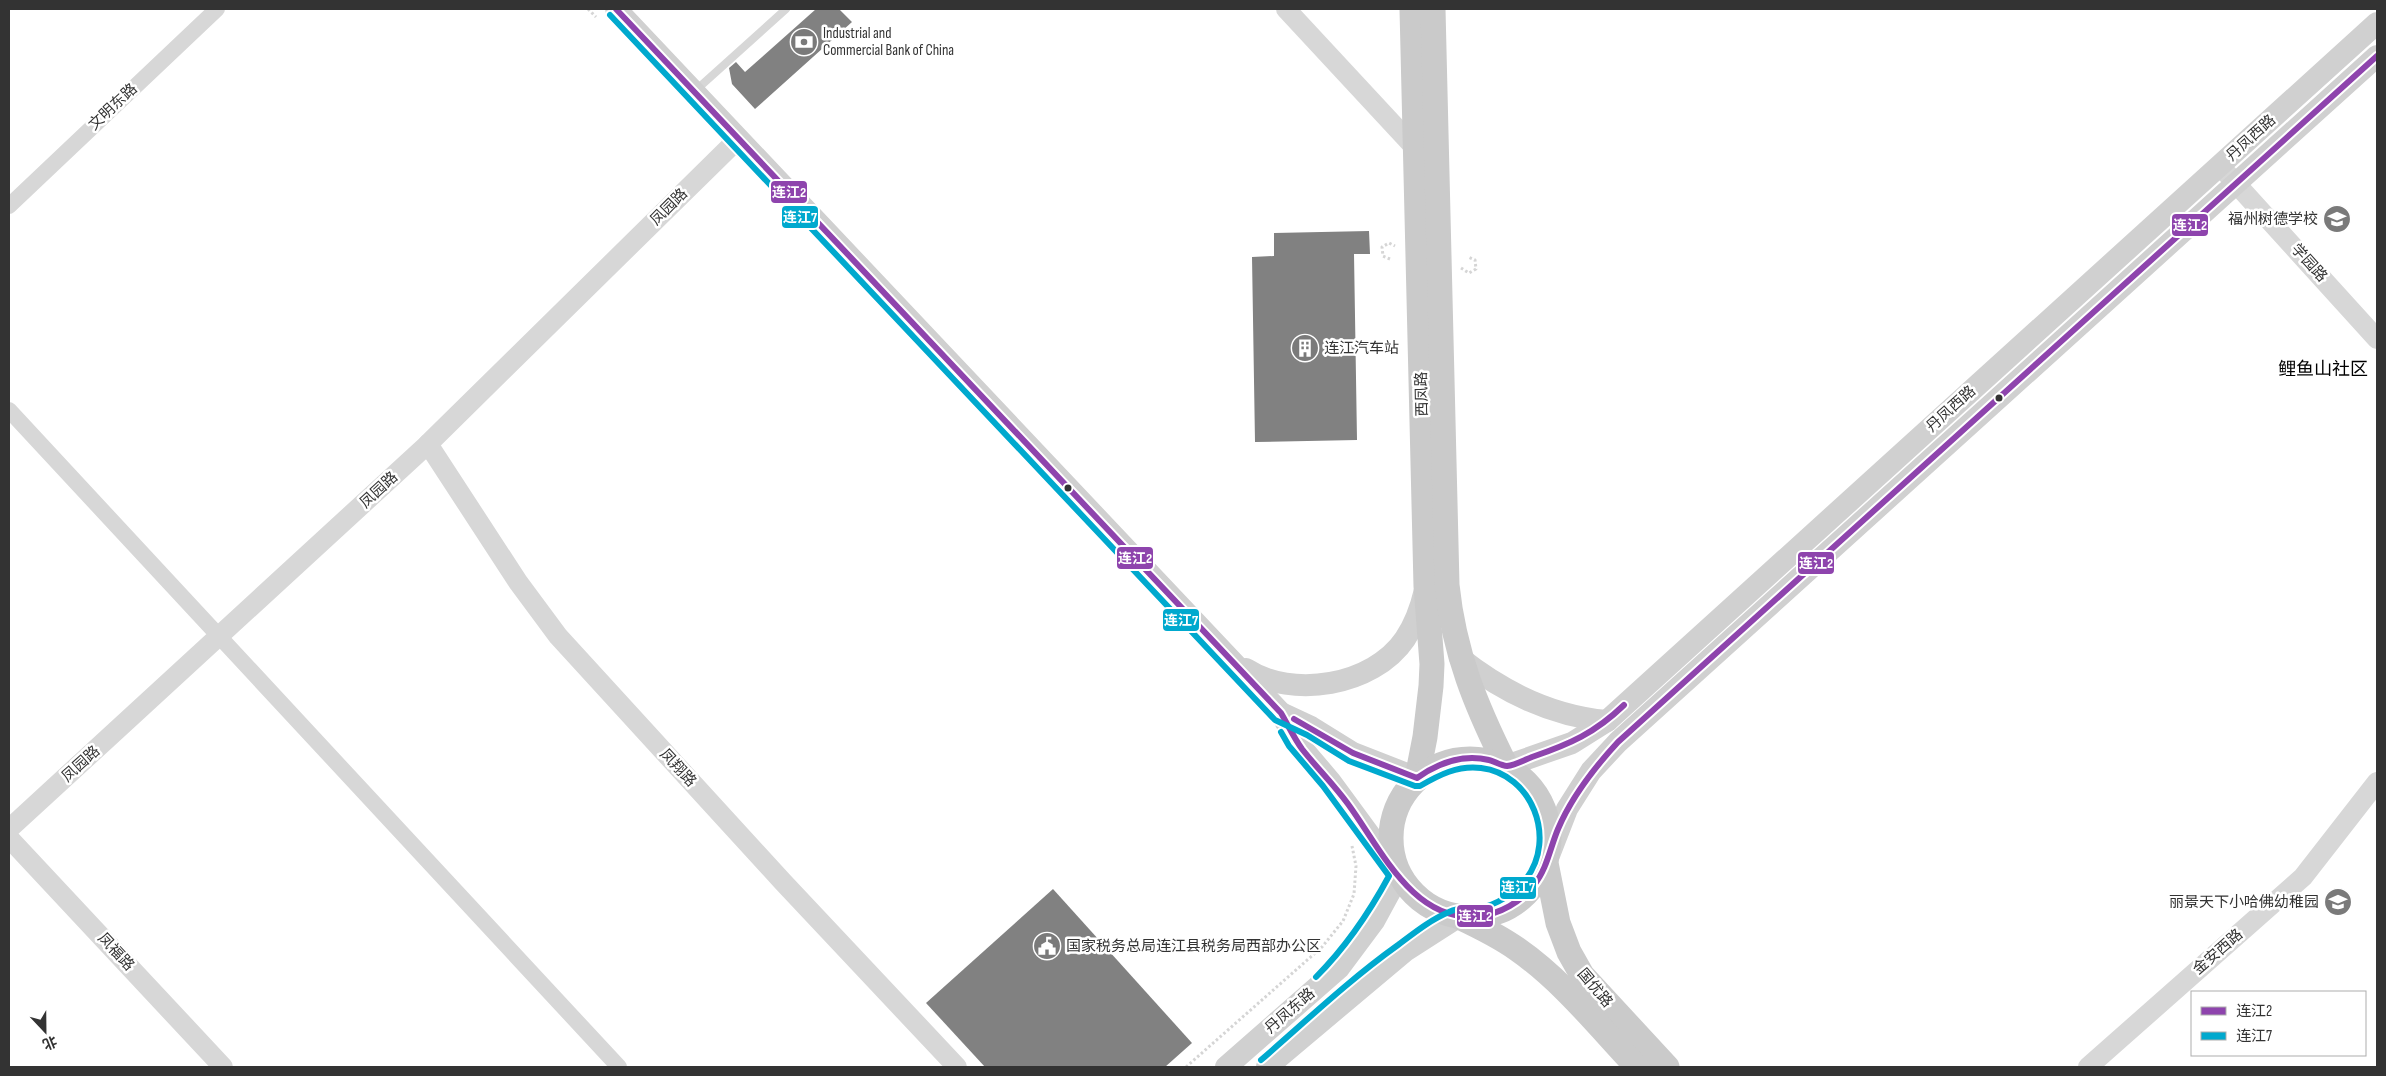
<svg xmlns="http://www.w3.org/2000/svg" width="2386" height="1076" viewBox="0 0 2386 1076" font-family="'Sofia Sans Condensed','Noto Sans SC',sans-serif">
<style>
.building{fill:#818181}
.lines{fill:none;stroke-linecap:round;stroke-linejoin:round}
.path{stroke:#d5d5d5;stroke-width:3;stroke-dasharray:2.5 2.5;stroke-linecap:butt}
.service{stroke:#d7d7d7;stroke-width:8}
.minor{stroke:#d7d7d7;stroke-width:16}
.tertiary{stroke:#d7d7d7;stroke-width:20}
.secondary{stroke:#d0d0d0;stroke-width:22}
.primary{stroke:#cacaca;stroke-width:25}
.bus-1-casing{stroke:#fff;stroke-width:10}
.bus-2-casing{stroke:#fff;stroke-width:10}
.bus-1{stroke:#8e44ad;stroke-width:6}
.bus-2{stroke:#00a9ce;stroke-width:6}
.bus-dot{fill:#333;stroke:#fff;stroke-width:2}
.labels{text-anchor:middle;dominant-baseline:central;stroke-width:5;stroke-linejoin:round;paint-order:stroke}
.poi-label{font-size:15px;fill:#333;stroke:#fff;text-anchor:start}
.street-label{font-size:15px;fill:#333;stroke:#fff}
.quarter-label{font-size:18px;fill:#000;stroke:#fff}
.line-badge{stroke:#fff;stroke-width:2}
.badge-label{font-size:14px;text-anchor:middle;font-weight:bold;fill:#fff}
</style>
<rect width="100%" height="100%" fill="#fff"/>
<!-- building -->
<g class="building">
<polygon points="816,9 839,9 852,22 755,109 732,84 729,68 736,62 745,72"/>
<polygon points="1369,231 1370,254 1354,254 1357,440 1255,442 1252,257 1274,256 1274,233"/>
<polygon points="1053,889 1192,1043 1165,1067 985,1067 926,1003"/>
</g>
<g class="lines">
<!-- path -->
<g class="path">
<polyline points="588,9 596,17"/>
<polyline points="1390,259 1383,256 1382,247 1389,243 1395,246"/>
<polyline points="1461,268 1469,273 1476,269 1475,260 1468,257"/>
<polyline points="1186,1067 1322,947 1343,921 1354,894 1356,866 1352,846"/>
</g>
<!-- service -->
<polyline class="service" points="696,90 786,9"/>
<!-- minor -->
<g class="minor">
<polyline points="9,206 217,9"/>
<polyline points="9,410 619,1067"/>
</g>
<!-- tertiary -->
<g class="tertiary">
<polyline points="1286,9 1416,149"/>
<polyline points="2220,166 2377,339"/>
<polyline points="428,444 518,582 558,636 783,882 957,1067"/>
<polyline points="9,829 428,444 738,139"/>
<polyline points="9,838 223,1067"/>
<polyline points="2088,1067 2303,877 2377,782"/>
</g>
<!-- secondary -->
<g class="secondary">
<polyline points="616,9 1281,713 1296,741 1330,781 1399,875 1374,921 1339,968 1226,1067"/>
<path d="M1460,658C1503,692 1551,716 1607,721"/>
<path d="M1246,669C1292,699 1373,686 1405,639C1415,624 1421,607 1425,590"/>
<polyline points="1281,713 1311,727 1353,753 1417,778"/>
<polyline points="1506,766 1572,743 1607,721 2377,23"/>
<polyline points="1546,863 1567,809 1591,771 1618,742 2377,56"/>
<polyline points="1267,1067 1405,951 1458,917"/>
</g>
<!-- primary -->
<g class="primary">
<polyline points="1412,9 1426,586 1432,664 1431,686 1425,737 1417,778"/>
<path d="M1433,9L1447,585C1454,653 1476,706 1506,766"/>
<circle cx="1470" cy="838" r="79"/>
<polyline points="1546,863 1558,923 1569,952 1582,975 1667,1067"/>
<path d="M1461,918C1480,927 1500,937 1517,949C1563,981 1599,1027 1637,1067"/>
</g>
<!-- bus-1 casing -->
<g class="bus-1-casing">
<g id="bus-1">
<path d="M616,9L1281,713C1288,725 1294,738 1302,749C1317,768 1334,785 1348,804C1381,849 1414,924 1479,916C1500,914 1521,902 1534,885C1547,869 1550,848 1558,829C1572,796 1594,768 1618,742L2377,56"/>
<path d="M1294,719L1353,753L1417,778C1438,763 1463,754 1489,760C1494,761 1501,766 1507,766C1515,765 1524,760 1532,757C1570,744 1595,733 1624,705"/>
</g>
</g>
<!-- bus-2 casing -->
<g class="bus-2-casing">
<g id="bus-2">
<path d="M610,15L1275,720L1307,735L1349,761L1415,786H1420C1439,775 1458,765 1481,768C1532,774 1557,838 1526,879C1515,893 1496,906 1478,908C1468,909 1459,907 1449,912C1430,920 1414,933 1398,945C1349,980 1306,1021 1261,1060"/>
<path d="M1281,732L1289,746L1323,786L1389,876C1369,913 1346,947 1316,977"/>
</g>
</g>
<!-- bus-1 -->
<use href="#bus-1" class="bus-1"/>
<!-- bus-2 -->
<use href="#bus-2" class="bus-2"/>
</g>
<!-- icons -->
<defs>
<g id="bank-disc" transform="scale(1.4375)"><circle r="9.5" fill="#7a7a7a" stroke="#fff"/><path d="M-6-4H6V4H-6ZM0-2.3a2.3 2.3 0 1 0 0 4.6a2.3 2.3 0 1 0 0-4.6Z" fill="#fff"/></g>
<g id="school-disc" transform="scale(1.4375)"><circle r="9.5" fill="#7a7a7a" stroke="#fff"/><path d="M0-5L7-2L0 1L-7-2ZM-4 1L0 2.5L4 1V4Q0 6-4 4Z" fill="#fff"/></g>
<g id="building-disc" transform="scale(1.4375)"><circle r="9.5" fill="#7a7a7a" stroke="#fff"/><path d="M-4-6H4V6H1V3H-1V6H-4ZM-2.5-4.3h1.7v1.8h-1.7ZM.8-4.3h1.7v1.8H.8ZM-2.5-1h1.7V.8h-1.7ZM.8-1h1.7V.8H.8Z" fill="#fff"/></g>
<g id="civic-disc" transform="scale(1.4375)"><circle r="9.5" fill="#7a7a7a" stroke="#fff"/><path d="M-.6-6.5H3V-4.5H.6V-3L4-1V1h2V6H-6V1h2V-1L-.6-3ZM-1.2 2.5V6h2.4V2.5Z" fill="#fff"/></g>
</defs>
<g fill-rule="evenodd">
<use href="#bank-disc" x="804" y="42"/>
<use href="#school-disc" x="2337" y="219"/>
<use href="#building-disc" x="1305" y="348"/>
<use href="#school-disc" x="2338" y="902"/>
<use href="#civic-disc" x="1047" y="946"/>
</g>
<!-- markers -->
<g class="bus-dot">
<circle cx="1999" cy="398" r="4.5"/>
<circle cx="1068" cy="488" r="4.5"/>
</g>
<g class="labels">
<!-- poi labels -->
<g class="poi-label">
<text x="823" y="33">Industrial and<tspan x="823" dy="17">Commercial Bank of China</tspan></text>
<text x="2318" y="219" text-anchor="end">福州树德学校</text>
<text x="1324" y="348">连江汽车站</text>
<text x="2319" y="902" text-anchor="end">丽景天下小哈佛幼稚园</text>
<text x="1066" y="946">国家税务总局连江县税务局西部办公区</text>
</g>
<!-- street labels -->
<g class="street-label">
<text transform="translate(113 107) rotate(-43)">文明东路</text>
<text transform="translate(2251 138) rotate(-42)">丹凤西路</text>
<text transform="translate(669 207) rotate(-45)">凤园路</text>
<text transform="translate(2309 263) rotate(48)">学园路</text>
<text transform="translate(1422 394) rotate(-91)">西凤路</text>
<text transform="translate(1951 409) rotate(-42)">丹凤西路</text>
<text transform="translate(379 490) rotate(-43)">凤园路</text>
<text transform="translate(81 764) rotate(-42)">凤园路</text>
<text transform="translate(678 768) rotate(47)">凤翔路</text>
<text transform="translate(116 952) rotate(47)">凤福路</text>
<text transform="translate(2218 952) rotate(-41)">金安西路</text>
<text transform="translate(1595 988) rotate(50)">国优路</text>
<text transform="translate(1290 1011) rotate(-41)">丹凤东路</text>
</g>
<!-- quarter labels -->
<g class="quarter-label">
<text x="2323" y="369">鲤鱼山社区</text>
</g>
</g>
<g class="line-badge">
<rect x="770" y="180" width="38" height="24" rx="5" fill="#8e44ad"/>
<rect x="781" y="205" width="38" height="24" rx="5" fill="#00a9ce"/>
<rect x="2171" y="213" width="38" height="24" rx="5" fill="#8e44ad"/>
<rect x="1116" y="546" width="38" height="24" rx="5" fill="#8e44ad"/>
<rect x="1797" y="551" width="38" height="24" rx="5" fill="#8e44ad"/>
<rect x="1162" y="608" width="38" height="24" rx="5" fill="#00a9ce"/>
<rect x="1499" y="876" width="38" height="24" rx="5" fill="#00a9ce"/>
<rect x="1456" y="904" width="38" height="24" rx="5" fill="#8e44ad"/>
</g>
<g class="badge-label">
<text x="789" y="197">连江2</text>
<text x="800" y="222">连江7</text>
<text x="2190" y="230">连江2</text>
<text x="1135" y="563">连江2</text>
<text x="1816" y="568">连江2</text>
<text x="1181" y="625">连江7</text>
<text x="1518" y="892">连江7</text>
<text x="1475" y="921">连江2</text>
</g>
<!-- border -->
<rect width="2386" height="1076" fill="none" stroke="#333333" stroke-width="20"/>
<!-- legend -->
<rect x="2191" y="991" width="175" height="65" fill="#ffffff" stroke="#adadad"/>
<rect x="2201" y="1007" width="25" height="8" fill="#8e44ad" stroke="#adadad"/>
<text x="2236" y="1016" font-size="15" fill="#333333">连江2</text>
<rect x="2201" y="1032" width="25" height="8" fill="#00a9ce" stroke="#adadad"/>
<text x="2236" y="1041" font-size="15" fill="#333333">连江7</text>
<!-- north arrow -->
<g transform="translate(45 1031) rotate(158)" stroke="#ffffff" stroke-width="4" paint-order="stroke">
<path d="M0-4L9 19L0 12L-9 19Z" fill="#333333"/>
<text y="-8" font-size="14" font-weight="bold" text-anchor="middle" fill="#333333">北</text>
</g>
</svg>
